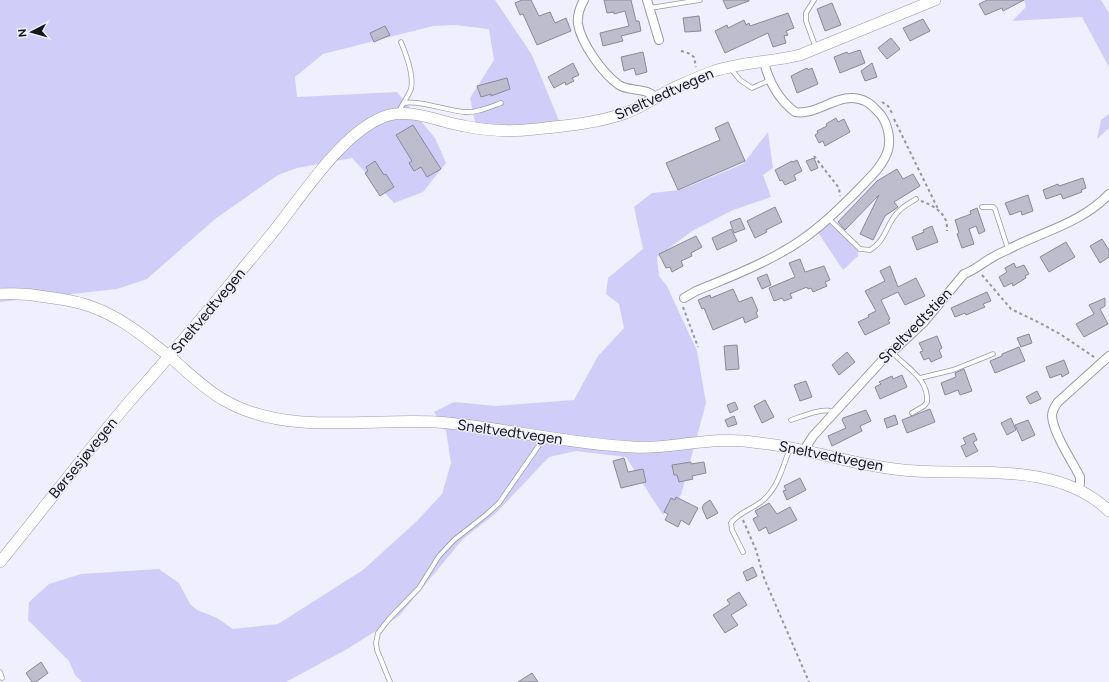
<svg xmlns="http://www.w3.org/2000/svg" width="1109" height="682" viewBox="0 0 1109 682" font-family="Figtree,sans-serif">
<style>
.green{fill:#d0cef9}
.building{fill:#bdbdce;stroke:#898999}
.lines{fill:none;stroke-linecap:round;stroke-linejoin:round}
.lane-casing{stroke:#9a99aa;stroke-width:5.5}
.street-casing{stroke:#9a99aa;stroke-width:10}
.secondary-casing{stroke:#9a99aa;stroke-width:12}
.path{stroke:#9595a0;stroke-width:2;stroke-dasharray:3 3;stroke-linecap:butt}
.lane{stroke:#fff;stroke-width:4}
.street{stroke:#fff;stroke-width:8}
.secondary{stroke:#fff;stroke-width:11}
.labels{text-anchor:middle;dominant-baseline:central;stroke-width:3;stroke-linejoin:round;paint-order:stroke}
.street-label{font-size:15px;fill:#15151b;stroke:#efeffd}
</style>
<rect width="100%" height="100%" fill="#efeffd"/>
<!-- green -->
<g class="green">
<polygon points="0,0 495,0 532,55 562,128 494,129 475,122 470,98 494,60 489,29 454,25 433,26 323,54 295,77 297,97 397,92 435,138 446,163 423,192 394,203 352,158 297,168 278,175 215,219 147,279 117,289 0,302"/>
<polygon points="1024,0 1101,0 1109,13 1109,67 1082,17 1012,21 1026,7"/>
<polygon points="1109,114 1109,128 1097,139 1101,120"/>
<polygon points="768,132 773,168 763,175 771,197 733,210 692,231 657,257 659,276 667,286 697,351 706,403 681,495 663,515 626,457 576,451 549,457 495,514 463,539 399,616 349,648 286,682 82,682 75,675 69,661 28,620 29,602 49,584 81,574 159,569 179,583 190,604 197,610 217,618 233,629 278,624 363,570 417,521 442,494 451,463 446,431 434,412 454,402 496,406 574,400 598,356 624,328 619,304 606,294 608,278 643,249 634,207 652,193 680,190 743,164"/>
<polygon points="828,217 848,236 858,242 858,256 843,270 815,228"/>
</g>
<!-- building -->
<g class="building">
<polygon points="522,0 531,0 539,16 550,12 555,23 566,18 571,31 537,45 523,14 520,15 515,3"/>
<polygon points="604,0 631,0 636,21 639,21 641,31 621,36 623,41 603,46 600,33 629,26 625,11 614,14 614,12 607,13"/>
<polygon points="723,0 749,0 749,1 727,9"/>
<polygon points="987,0 1024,0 1003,11 1002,8 985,15 979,4"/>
<polygon points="832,3 841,25 825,31 817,9"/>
<polygon points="788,13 794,28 786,31 788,35 784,36 786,43 773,47 768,33 725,53 715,31 727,25 728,28 744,20 746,25 749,23 750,26"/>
<polygon points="699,16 701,31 685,32 683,18"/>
<polygon points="923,19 930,31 910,41 903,28"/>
<polygon points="385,26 390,35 374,42 370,33"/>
<polygon points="891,38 900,49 887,59 878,48"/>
<polygon points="860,50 865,63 840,73 834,57 847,52 848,54"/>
<polygon points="643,52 647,72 636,75 634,68 624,71 621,57"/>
<polygon points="573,63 579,75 572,78 574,81 566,85 565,82 554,88 548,77"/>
<polygon points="872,63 877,77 865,81 861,71"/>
<polygon points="807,68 808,70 812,68 818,84 797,93 791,76"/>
<polygon points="507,78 510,89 491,96 491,94 481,97 477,86"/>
<polygon points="836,118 838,122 844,119 850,132 825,146 823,141 819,143 815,135 818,133 817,131 827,126 826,124"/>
<polygon points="728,122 745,161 678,190 666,163 720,140 715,128"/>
<polygon points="413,125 441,169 427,177 421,167 414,171 409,163 412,161 396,135"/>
<polygon points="814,158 818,168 811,171 806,161"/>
<polygon points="797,160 802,171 794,175 796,180 785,185 782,180 780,181 775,170 792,161 793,162"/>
<polygon points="375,161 384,175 386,174 394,187 380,196 365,173 368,171 366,167"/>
<polygon points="897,169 903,179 913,174 920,186 894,202 898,207 885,216 873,240 860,234 879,195 845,230 838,222 877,181"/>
<polygon points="1083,178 1086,188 1081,190 1082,192 1063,199 1061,194 1046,199 1043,190 1058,184 1059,186"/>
<polygon points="1028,195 1033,211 1022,215 1021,211 1010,215 1005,203"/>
<polygon points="775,207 782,222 766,230 767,232 755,238 747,221"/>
<polygon points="977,208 985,231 979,234 976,226 969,229 974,244 962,248 957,234 959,233 955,220 971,214 970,211"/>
<polygon points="740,218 745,229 734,233 730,222"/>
<polygon points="932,226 938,242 917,250 912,237 924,232 923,230"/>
<polygon points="731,229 737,241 717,250 712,238"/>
<polygon points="696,236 702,247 691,253 692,256 681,261 683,266 672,272 670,267 666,268 659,254"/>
<polygon points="1102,239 1109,250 1109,257 1100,263 1090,246"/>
<polygon points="1066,242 1075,257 1049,272 1040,257"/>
<polygon points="800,259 805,272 824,266 830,280 825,282 827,286 813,292 811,288 808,289 807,287 790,294 792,298 784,301 782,298 774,301 769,288 795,277 789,263"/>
<polygon points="1014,263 1016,268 1024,265 1029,274 1025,276 1026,278 1013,286 1012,283 1004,287 999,277 1007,272 1005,268"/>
<polygon points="890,266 898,287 916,278 925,296 905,305 898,292 881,300 890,319 888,320 890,323 865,335 858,322 869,317 868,315 876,311 865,291 885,281 880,271"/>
<polygon points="767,274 771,285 762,289 757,278"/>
<polygon points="733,289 739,302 752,297 758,311 756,312 758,317 745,323 743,317 713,330 704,308 702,309 698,300 710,295 711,298"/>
<polygon points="987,292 991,301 983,304 985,307 966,315 965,313 955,317 951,308"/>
<polygon points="1105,298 1105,306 1100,309 1108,324 1084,337 1076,324 1094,314 1089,305"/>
<polygon points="1029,334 1032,343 1021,347 1017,338"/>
<polygon points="937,336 942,348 939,350 942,357 931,362 929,358 924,360 920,352 923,351 919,343"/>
<polygon points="737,345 739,369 726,370 724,346"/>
<polygon points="1019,347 1025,361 995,373 990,361 1002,356 1002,354"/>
<polygon points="847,352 855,362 839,375 832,365"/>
<polygon points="1064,360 1069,373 1062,377 1061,374 1050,378 1046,367"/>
<polygon points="964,369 972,391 960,395 958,390 945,395 941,383 956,377 955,373"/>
<polygon points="902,375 907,387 880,399 875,387 881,384 879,382 892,376 893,379"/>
<polygon points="806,381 812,397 800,401 794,385"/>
<polygon points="1037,391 1041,399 1030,404 1026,397"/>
<polygon points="765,400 774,417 762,423 754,406"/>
<polygon points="735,402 738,409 730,413 727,405"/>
<polygon points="930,409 935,422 907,433 902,420"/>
<polygon points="866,410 871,421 860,426 862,431 832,446 828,436 846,428 842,420 843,418"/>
<polygon points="895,415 898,424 887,428 884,419"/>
<polygon points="734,416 737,424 728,427 725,420"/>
<polygon points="1011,418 1016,430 1007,435 1001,423"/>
<polygon points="1028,420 1035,435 1022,441 1015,425"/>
<polygon points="974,433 977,440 973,442 978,451 966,457 961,446 966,444 963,438"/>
<polygon points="624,458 628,472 643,469 646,482 621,488 613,461"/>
<polygon points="691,462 691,464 704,462 706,473 692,476 693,479 679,482 677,475 674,475 672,465"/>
<polygon points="800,478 806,490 787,500 783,491 786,490 784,486"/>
<polygon points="676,497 698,508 689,525 681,520 678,527 665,520 668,514 664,512 671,498 675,500"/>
<polygon points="710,500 718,513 707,519 702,508 704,504"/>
<polygon points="769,503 777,514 790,507 797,520 769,534 766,527 759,531 753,519 758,516 755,511"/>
<polygon points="753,567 757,576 747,581 743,572"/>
<polygon points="739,592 747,605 731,615 738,625 725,633 713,615 730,604 727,600"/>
<polygon points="41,662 48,673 36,682 32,682 26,673"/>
<polygon points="532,673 538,682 518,682"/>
</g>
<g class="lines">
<!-- lane casing -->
<g class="lane-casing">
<g id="lane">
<polyline points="814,0 806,13 806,21 816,48"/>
<polyline points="650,8 700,0"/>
<polyline points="731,69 740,80 752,88 770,80"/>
<path d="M404,103C421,100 447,111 465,112C477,113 490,107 501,103"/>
<path d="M399,112C402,104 408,97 411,89C414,76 406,54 401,42"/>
<polyline points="982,207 993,207 995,209 1008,249"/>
<path d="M829,219L860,249L870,250C886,241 886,224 898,212C903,206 910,203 916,199"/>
<path d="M892,352C906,368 929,378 927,402L924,406L912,413"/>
<polyline points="920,378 953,370 993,354"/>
<path d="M791,420C806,415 818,409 834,411"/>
<path d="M743,552L732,530L731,523C738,513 752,509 761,502C778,489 783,466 790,448"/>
<polyline points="0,672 2,678"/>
<polyline points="390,682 377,650 376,643 378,633 389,619 419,588 439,556 454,540 487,514 499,503 544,438"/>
</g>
</g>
<!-- street casing -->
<g class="street-casing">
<g id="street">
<path d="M584,0C580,7 577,15 578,24C581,43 603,74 619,85C630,92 647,87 656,98"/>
<polyline points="647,0 659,40"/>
<path d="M684,298L696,291C725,279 755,268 782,252C810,237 833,215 855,193C867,180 883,167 888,150C891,139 888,125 881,115C876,110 872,104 865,101C841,89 819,116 795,112C779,100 768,81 764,61"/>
<path d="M804,450L813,436L888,354L892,352L924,322L964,274C973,271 980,265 988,260C994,256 1000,253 1007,250C1041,232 1082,223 1109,194"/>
<path d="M1079,489L1080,483V477C1072,461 1053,433 1052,416C1052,411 1055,406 1058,402L1109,356"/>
</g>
</g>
<!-- secondary casing -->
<g class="secondary-casing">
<g id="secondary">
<path d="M0,294C16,293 31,294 46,297C62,299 77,301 92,307C121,317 146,338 170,357C188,372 204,389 224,400C248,414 276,420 302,422C347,425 392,420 436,422C502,427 567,444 633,447C656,449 679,444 702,442C721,440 741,440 760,443C809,448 855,466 903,470C972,477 1055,459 1109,511"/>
<path d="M0,562C40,513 78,463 119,414C135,394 153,376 169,356C202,319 233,280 265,242C297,205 341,129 389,115C413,109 440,122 464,126C488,131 512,132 536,129C566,126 597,123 626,113C644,106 659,95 676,87C689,81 701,76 714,71C742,62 771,62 800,55L935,0"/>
</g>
</g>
<!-- path -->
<g class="path">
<polyline points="681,51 688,53 694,57 696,67"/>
<polyline points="882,102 888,106 892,113"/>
<polyline points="894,119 939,211"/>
<polyline points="814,156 839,188 840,196"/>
<path d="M921,201C930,204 943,211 946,221C947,223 947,228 947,231"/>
<polyline points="982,275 1011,309 1040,323 1060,334 1094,357"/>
<polyline points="683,307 698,347"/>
<polyline points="743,520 756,550 764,578 809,682"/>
</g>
<!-- lane -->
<use href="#lane" class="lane"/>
<!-- street -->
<use href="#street" class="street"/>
<!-- secondary -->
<use href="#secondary" class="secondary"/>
</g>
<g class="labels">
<!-- street labels -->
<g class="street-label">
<text transform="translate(664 94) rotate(-24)">Sneltvedtvegen</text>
<text transform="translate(208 311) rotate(-50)">Sneltvedtvegen</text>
<text transform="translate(915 326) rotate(-46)">Sneltvedtstien</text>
<text transform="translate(510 432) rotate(8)">Sneltvedtvegen</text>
<text transform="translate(831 456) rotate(11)">Sneltvedtvegen</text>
<text transform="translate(83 458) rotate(-51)">Børsesjøvegen</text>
</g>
</g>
<!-- north arrow -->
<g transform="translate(32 32) rotate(264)" stroke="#efeffd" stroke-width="3" paint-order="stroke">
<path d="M0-3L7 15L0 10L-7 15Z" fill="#15151b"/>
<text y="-6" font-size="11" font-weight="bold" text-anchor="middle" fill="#15151b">N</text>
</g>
</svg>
